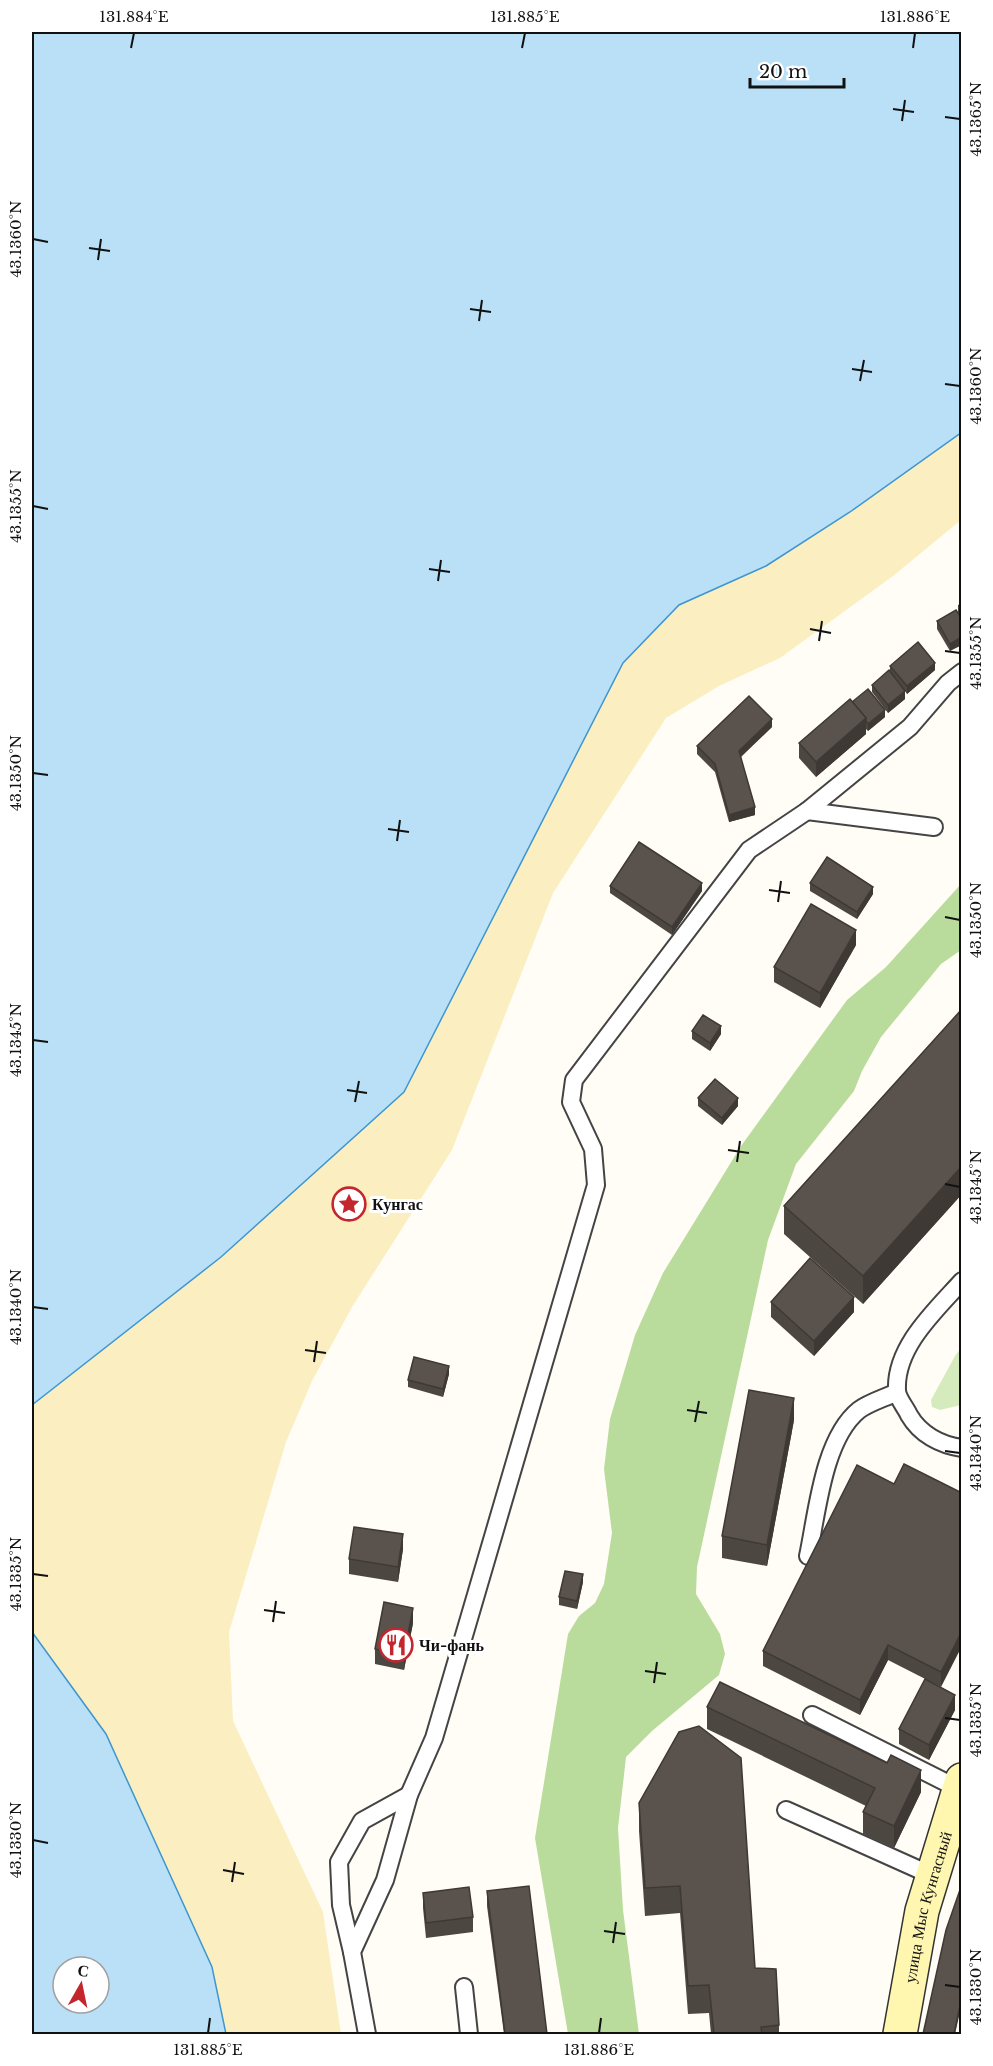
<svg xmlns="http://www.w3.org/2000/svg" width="993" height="2066" viewBox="0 0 993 2066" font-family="'Libre Baskerville',serif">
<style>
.green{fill:#d5ebbd}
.forest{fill:#b9dc9c}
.sand{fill:#fbeec1}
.water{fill:#b9e0f7;stroke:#3f96cf;stroke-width:1.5;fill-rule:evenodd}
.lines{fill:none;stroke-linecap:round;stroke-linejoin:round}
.lane-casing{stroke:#444;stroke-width:20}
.secondary-casing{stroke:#333;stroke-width:36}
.lane{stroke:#fff;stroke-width:16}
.secondary{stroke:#fff6b0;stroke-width:33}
.wall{fill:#4d4742}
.shaded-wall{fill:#3f3936}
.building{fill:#5a524d;stroke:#3f3936;stroke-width:1.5}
.ticks{fill:none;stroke:#111;stroke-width:2}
.labels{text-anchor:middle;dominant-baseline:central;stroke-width:6;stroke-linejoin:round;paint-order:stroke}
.poi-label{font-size:16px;font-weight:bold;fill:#111;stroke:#fff;text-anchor:start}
.street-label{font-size:16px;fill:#111;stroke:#fff}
.neatline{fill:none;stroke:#111;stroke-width:2}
.ticks-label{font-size:15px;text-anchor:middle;fill:#111}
</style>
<rect width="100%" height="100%" fill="#fffdf5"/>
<!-- green -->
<polygon class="green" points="961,1348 961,1405 940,1410 932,1407 931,1400 955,1356"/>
<!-- forest -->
<polygon class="forest" points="961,884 961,950 941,964 881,1037 862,1071 854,1091 796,1164 768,1240 697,1567 696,1594 720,1634 725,1654 719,1675 652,1731 626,1757 618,1828 623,1910 639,2034 568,2034 535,1838 568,1634 579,1616 595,1603 604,1584 612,1533 604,1469 610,1419 635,1335 663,1273 741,1146 847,1000 886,967"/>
<!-- sand -->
<polygon class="sand" points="961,432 961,520 893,576 780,658 719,686 666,718 553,893 452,1150 352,1307 312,1381 286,1442 229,1632 233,1721 323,1912 341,2034 226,2034 212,1967 106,1735 32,1632 32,1405 221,1257 623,663 679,605 766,566 850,512"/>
<!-- water -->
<g class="water">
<polygon points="32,32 961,32 962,432 850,512 766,566 679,605 623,663 404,1092 221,1257 32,1405"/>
<path d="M32,1632L106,1734L212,1967L226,2034H32ZM63,1967H99V2003H63Z"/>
</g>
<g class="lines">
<!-- lane casing -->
<g class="lane-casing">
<g id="lane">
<polyline points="807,811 934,827"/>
<path d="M962,1281C935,1311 895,1347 897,1390C897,1398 906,1408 909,1415C920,1434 940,1445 962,1448"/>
<path d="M808,1556C817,1514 823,1439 859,1410C870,1402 885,1398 897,1392"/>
<polyline points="812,1715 957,1788"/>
<polyline points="786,1810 931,1875"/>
<polyline points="352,1952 341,1905 339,1862 362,1821 409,1795"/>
<polyline points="464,1987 469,2034"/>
<polyline points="367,2034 352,1952 385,1880 409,1795 434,1738 596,1185 593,1149 571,1102 574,1080 749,850 807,811 910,727 948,683 962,672"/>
</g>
</g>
<!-- secondary casing -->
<g class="secondary-casing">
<g id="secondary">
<path id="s1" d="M900,2034L922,1911L962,1780"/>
</g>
</g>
<!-- lane -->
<use href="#lane" class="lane"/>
<!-- secondary -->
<use href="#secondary" class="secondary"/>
</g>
<!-- wall -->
<g class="wall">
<polygon points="962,603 962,618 958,613 958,605"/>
<polygon points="962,619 950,651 937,629 937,621"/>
<polygon points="890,666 935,670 907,694 905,691 905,699 888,713 872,692 872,685 890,672"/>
<polygon points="852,702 885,717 868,731 866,729 866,734 816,777 799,758 799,743"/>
<polygon points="772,727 741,757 755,815 729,822 715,772 697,754 697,746"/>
<polygon points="810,883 873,894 857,919 810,891"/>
<polygon points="610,886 702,891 672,935 610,893"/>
<polygon points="856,945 820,1008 774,982 774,967"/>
<polygon points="962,1009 962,1194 863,1304 784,1234 784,1206"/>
<polygon points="692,1031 721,1034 710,1051 692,1039"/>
<polygon points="698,1098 738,1106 722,1125 698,1106"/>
<polygon points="771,1302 854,1312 814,1356 771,1317"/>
<polygon points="449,1374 443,1397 408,1387 408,1380"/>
<polygon points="794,1420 767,1566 722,1558 722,1536"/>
<polygon points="894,1484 962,1493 941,1687 888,1660 860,1715 763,1666 763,1651"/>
<polygon points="403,1549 398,1582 349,1574 349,1559"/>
<polygon points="583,1582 577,1609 559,1605 559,1597"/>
<polygon points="413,1623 404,1670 375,1664 375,1649"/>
<polygon points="707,1707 921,1792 894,1848 863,1834 863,1812 866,1806 707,1729"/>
<polygon points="955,1710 929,1760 899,1744 899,1729"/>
<polygon points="639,1803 755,1968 779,2025 779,2034 711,2034 709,2013 688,2014 680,1913 645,1916 639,1831"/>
<polygon points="487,1891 547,2034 504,2034 487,1906"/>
<polygon points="423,1893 473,1917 473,1932 426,1938 423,1908"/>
</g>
<!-- shaded-wall -->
<g class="shaded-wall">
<polygon points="962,637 962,645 950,651 950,644"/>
<polygon points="935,663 935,670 907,694 907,686"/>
<polygon points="905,691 905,699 888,713 888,705"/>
<polygon points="885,710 885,717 868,731 868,724"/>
<polygon points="866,718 866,734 816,777 816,762"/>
<polygon points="772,719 772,727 739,758 739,751"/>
<polygon points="755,807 755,815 729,822 729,815"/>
<polygon points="702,883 702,891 672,935 672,927"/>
<polygon points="873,887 873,894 857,919 857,912"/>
<polygon points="856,930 856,945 820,1008 820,993"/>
<polygon points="721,1026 721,1034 710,1051 710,1043"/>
<polygon points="738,1098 738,1106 722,1125 722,1118"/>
<polygon points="962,1166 962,1194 863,1304 863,1276"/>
<polygon points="854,1297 854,1312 814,1356 814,1341"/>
<polygon points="449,1366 449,1374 443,1397 443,1389"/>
<polygon points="794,1398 794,1420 767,1566 767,1545"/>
<polygon points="403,1534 403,1549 398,1582 398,1567"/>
<polygon points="583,1574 583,1582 577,1609 577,1601"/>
<polygon points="413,1608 413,1623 404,1670 404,1655"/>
<polygon points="962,1631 962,1646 941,1687 941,1672"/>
<polygon points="888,1645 888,1660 860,1715 860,1700"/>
<polygon points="955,1695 955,1710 929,1760 929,1745"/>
<polygon points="921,1770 921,1792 894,1848 894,1826"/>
<polygon points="962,1996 962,2003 955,2034 954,2034"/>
</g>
<!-- building -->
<g class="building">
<polygon points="956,610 962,619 962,637 950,644 937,621"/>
<polygon points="918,642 935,663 907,686 890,666"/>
<polygon points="889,670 905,691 888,705 872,685"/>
<polygon points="868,689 885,710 868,724 866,721 866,718 852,702"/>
<polygon points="749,696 772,719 739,751 755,807 729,815 715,764 697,746"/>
<polygon points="850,699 866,718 816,762 799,743"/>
<polygon points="639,842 702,883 672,927 610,886"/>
<polygon points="827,857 873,887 857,912 810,883"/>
<polygon points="811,904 856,930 820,993 774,967"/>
<polygon points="962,1009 962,1166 863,1276 784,1206"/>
<polygon points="703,1015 721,1026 710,1043 692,1031"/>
<polygon points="715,1079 738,1098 722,1118 698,1098"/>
<polygon points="810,1258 854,1297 814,1341 771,1302"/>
<polygon points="414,1357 449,1366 443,1389 408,1380"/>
<polygon points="749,1390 794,1398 767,1545 722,1536"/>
<polygon points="904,1464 962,1493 962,1631 941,1672 888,1645 860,1700 763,1651 857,1465 894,1484"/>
<polygon points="354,1527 403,1534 398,1567 349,1559"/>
<polygon points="565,1571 583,1574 577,1601 559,1597"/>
<polygon points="384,1602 413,1608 404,1655 375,1649"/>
<polygon points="925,1679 955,1695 929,1745 899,1729"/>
<polygon points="720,1682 887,1763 891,1755 921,1770 894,1826 863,1812 875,1788 707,1707"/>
<polygon points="699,1726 741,1758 755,1968 776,1969 779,2025 761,2027 762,2034 714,2034 709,1985 688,1986 680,1886 645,1888 639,1803 679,1732"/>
<polygon points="962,1884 962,1996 954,2034 923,2034 946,1930"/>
<polygon points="529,1886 547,2034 505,2034 487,1891"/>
<polygon points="469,1887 473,1917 426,1923 423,1893"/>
</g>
<!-- ticks -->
<path class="ticks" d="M131,48L134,33M522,48L525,33M913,48L915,33M893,109L914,112M945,117L960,119M902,121L905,100M33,239L48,242M89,248L110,251M98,260L101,239M470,309L491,312M479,321L482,300M852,369L872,372M860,381L864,360M945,384L960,386M33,506L48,509M429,569L450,572M438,581L441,560M810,629L831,633M819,641L822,621M945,651L960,653M33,773L48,775M388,829L409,832M397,841L400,820M769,890L790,893M778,902L781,881M945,917L960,920M33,1040L48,1042M347,1090L367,1093M355,1102L359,1081M728,1150L749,1153M737,1162L740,1141M945,1184L960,1187M33,1307L48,1309M305,1350L326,1353M314,1362L317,1341M687,1410L707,1413M695,1422L699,1401M945,1451L960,1453M33,1574L48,1576M264,1610L285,1613M273,1622L276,1601M645,1671L666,1674M654,1683L657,1662M945,1718L960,1720M33,1840L48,1843M223,1870L244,1874M232,1882L235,1862M604,1931L625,1934M613,1943L616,1922M945,1985L960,1987M208,2033L210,2018M599,2033L601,2018"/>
<!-- icons -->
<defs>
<g id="sight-ring" transform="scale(1.725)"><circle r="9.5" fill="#fff" stroke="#c4262e" stroke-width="1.5"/><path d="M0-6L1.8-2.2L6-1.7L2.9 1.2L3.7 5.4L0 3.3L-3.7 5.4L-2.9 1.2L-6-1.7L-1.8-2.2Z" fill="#c4262e"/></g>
<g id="restaurant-ring" transform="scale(1.725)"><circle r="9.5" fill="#fff" stroke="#c4262e" stroke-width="1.5"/><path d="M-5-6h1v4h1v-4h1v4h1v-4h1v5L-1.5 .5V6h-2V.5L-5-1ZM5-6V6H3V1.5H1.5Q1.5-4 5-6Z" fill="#c4262e"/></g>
</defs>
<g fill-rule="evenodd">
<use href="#sight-ring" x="349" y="1204"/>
<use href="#restaurant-ring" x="396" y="1645"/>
</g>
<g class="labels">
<!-- poi labels -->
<g class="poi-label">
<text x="372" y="1204">Кунгас</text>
<text x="419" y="1645">Чи-фань</text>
</g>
<!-- street labels -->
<g class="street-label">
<text stroke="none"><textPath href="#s1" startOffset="130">улица Мыс Кунгасный</textPath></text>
</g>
</g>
<!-- border -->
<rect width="993" height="2066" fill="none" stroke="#ffffff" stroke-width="66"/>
<!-- north arrow -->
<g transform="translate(81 1985) rotate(9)"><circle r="28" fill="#ffffff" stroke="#a0a0a0" stroke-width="1.5"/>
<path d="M0-4.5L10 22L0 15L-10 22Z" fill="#c4262e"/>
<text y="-9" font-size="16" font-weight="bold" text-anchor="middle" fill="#111111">С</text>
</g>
<!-- scale -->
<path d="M750 78v9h94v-9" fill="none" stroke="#111111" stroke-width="3"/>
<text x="759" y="78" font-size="18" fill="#111111" stroke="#ffffff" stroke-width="4.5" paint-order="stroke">20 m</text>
<rect x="33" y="33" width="927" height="2000" class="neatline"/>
<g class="ticks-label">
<text x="134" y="22">131.884°E</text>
<text x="525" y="22">131.885°E</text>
<text x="915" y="22">131.886°E</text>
<text transform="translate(976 119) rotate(-90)" y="5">43.1365°N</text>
<text transform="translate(16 239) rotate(-90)" y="5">43.1360°N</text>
<text transform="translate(976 386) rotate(-90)" y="5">43.1360°N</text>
<text transform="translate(16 506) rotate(-90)" y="5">43.1355°N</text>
<text transform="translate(976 653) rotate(-90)" y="5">43.1355°N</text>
<text transform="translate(16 773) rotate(-90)" y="5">43.1350°N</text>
<text transform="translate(976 920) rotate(-90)" y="5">43.1350°N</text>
<text transform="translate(16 1040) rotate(-90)" y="5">43.1345°N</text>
<text transform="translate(976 1187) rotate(-90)" y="5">43.1345°N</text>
<text transform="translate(16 1307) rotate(-90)" y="5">43.1340°N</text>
<text transform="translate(976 1453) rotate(-90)" y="5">43.1340°N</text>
<text transform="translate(16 1574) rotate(-90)" y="5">43.1335°N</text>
<text transform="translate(976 1720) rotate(-90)" y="5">43.1335°N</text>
<text transform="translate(16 1840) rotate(-90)" y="5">43.1330°N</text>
<text transform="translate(976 1987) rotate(-90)" y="5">43.1330°N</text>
<text x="208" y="2055">131.885°E</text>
<text x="599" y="2055">131.886°E</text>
</g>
</svg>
